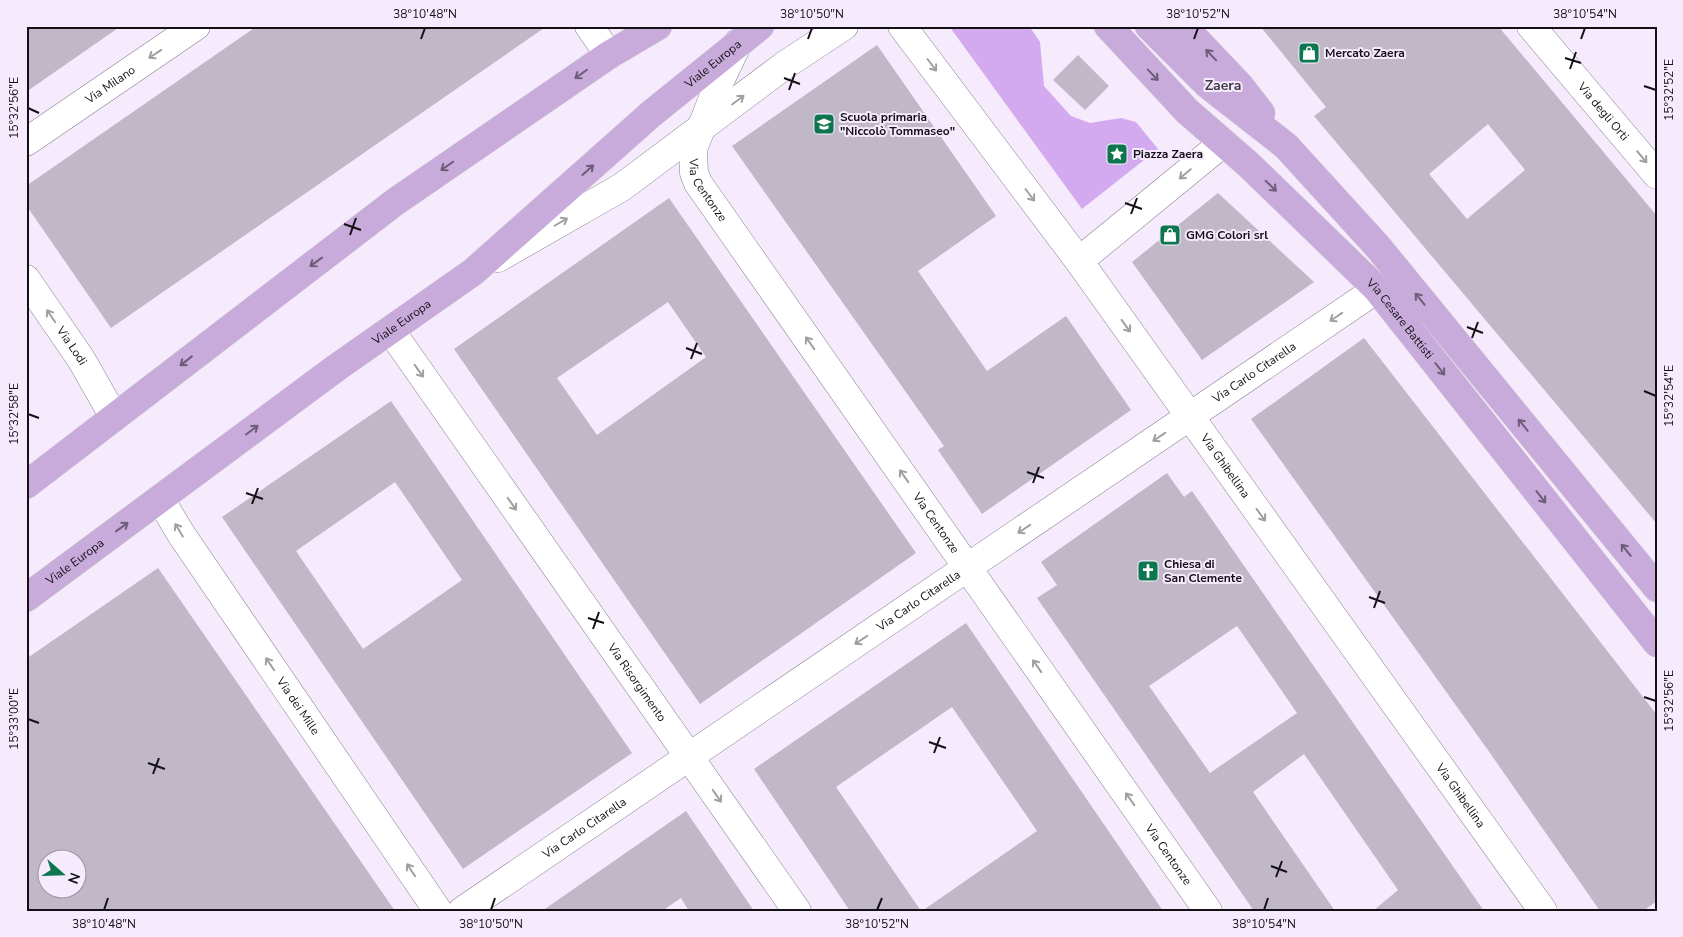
<svg xmlns="http://www.w3.org/2000/svg" width="1683" height="937" viewBox="0 0 1683 937" font-family="'Nunito Sans',sans-serif">
<style>
.green{fill:#d3aaf0}
.building{fill:#c0b7c7;fill-rule:evenodd}
.lines{fill:none;stroke-linecap:round;stroke-linejoin:round}
.minor-casing{stroke:#89808f;stroke-width:29}
.major-casing{stroke:#d9d9da;stroke-width:29}
.minor{stroke:#fff;stroke-width:28}
.major{stroke:#c8aadb;stroke-width:28}
.oneway{stroke:#a19fa2}
.oneway2{stroke:#6e5d78}
.ticks{fill:none;stroke:#141016;stroke-width:2}
.labels{text-anchor:middle;dominant-baseline:central;stroke-width:4;stroke-linejoin:round;paint-order:stroke}
.poi-label{font-size:12px;font-weight:bold;fill:#141016;stroke:#f5ebfd;text-anchor:start}
.street-label{font-size:12px;fill:#141016;stroke:#f5ebfd}
.neighbourhood-label{font-size:14px;font-weight:bold;fill:#423b48;stroke:#f5ebfd}
.neatline{fill:none;stroke:#141016;stroke-width:2}
.ticks-label{font-size:12px;text-anchor:middle;fill:#141016}
</style>
<rect width="100%" height="100%" fill="#f5ebfd"/>
<!-- green -->
<polygon class="green" points="949,26 1029,26 1040,42 1044,86 1071,116 1090,123 1121,118 1136,122 1158,149 1082,209"/>
<!-- building -->
<g class="building">
<polygon points="26,26 121,26 26,92"/>
<polygon points="257,26 547,26 111,328 26,205 26,186"/>
<path d="M1260,26H1498L1657,216V524L1314,116L1326,107ZM1488,124L1525,170L1467,219L1429,174Z"/>
<polygon points="877,45 996,216 918,271 987,371 1066,316 1131,410 982,514 938,450 944,446 732,146"/>
<polygon points="1078,55 1109,86 1085,110 1053,80"/>
<polygon points="1218,193 1314,282 1202,360 1132,262"/>
<path d="M669,198L916,553L700,704L454,349ZM668,302L706,357L597,435L557,378Z"/>
<polygon points="1364,338 1657,715 1657,901 1643,911 1600,911 1490,753 1251,419"/>
<path d="M391,401L632,753L463,869L222,517ZM395,482L462,580L363,649L296,551Z"/>
<path d="M1167,473L1184,497L1192,491L1484,911H1373L1398,890L1304,754L1253,792L1335,911H1254L1037,598L1057,585L1041,562ZM1237,626L1297,713L1210,773L1149,686Z"/>
<path d="M158,568L328,814L395,911H26V659ZM48,860H78V890H48Z"/>
<polygon points="966,623 1140,877 1163,911 922,911 1037,831 952,707 836,787 921,911 850,911 754,769"/>
<polygon points="686,811 754,911 689,911 681,898 662,911 542,911"/>
</g>
<g class="lines">
<!-- minor casing -->
<g class="minor-casing">
<g id="minor">
<polyline points="589,26 609,55"/>
<path id="s1" d="M902,26L1079,261L1543,911"/>
<path id="s2" d="M1531,26L1657,175"/>
<path id="s3" d="M738,43L719,83L693,149L694,173L698,183L1208,911"/>
<path id="s4" d="M26,142L196,26"/>
<polyline points="498,258 622,187 785,65 844,26"/>
<polyline points="1079,261 1223,143"/>
<path id="s5" d="M26,279L81,359L114,417"/>
<path id="s6" d="M391,331L797,911"/>
<path id="s7" d="M160,499L181,534L438,911"/>
<path id="s8" d="M462,911L1377,289"/>
</g>
</g>
<!-- major casing -->
<g class="major-casing">
<g id="major">
<path id="s9" d="M1108,26L1187,111L1249,165L1377,289L1657,643"/>
<polyline points="1149,26 1208,85 1286,146 1378,247 1657,588"/>
<polyline points="1183,26 1240,86 1261,113"/>
<polyline points="26,485 395,202 609,55 658,26"/>
<path id="s10" d="M26,598L336,368L473,272L651,114L760,26"/>
</g>
</g>
<!-- minor -->
<use href="#minor" class="minor"/>
<!-- major -->
<use href="#major" class="major"/>
</g>
<!-- one-way arrows -->
<defs><path id="oneway-shaft" d="M-6 0H5M1.5-3L5.5 0L1.5 3" fill="none" stroke-width="1.6" stroke-linecap="round" stroke-linejoin="round" transform="scale(1.25)"/></defs>
<g class="oneway">
<use href="#oneway-shaft" transform="translate(155 54) rotate(146)"/>
<use href="#oneway-shaft" transform="translate(932 65) rotate(53)"/>
<use href="#oneway-shaft" transform="translate(738 100) rotate(-37)"/>
<use href="#oneway-shaft" transform="translate(1642 157) rotate(50)"/>
<use href="#oneway-shaft" transform="translate(1185 174) rotate(140)"/>
<use href="#oneway-shaft" transform="translate(1030 195) rotate(53)"/>
<use href="#oneway-shaft" transform="translate(561 222) rotate(-30)"/>
<use href="#oneway-shaft" transform="translate(51 316) rotate(-124)"/>
<use href="#oneway-shaft" transform="translate(1336 317) rotate(146)"/>
<use href="#oneway-shaft" transform="translate(1126 326) rotate(54)"/>
<use href="#oneway-shaft" transform="translate(810 343) rotate(-125)"/>
<use href="#oneway-shaft" transform="translate(419 371) rotate(55)"/>
<use href="#oneway-shaft" transform="translate(1159 437) rotate(146)"/>
<use href="#oneway-shaft" transform="translate(904 476) rotate(-125)"/>
<use href="#oneway-shaft" transform="translate(512 504) rotate(55)"/>
<use href="#oneway-shaft" transform="translate(1261 515) rotate(54)"/>
<use href="#oneway-shaft" transform="translate(1024 529) rotate(146)"/>
<use href="#oneway-shaft" transform="translate(179 530) rotate(-121)"/>
<use href="#oneway-shaft" transform="translate(861 640) rotate(146)"/>
<use href="#oneway-shaft" transform="translate(270 664) rotate(-124)"/>
<use href="#oneway-shaft" transform="translate(1037 666) rotate(-125)"/>
<use href="#oneway-shaft" transform="translate(717 796) rotate(55)"/>
<use href="#oneway-shaft" transform="translate(1130 799) rotate(-125)"/>
<use href="#oneway-shaft" transform="translate(411 870) rotate(-124)"/>
</g>
<g class="oneway2">
<use href="#oneway-shaft" transform="translate(1211 55) rotate(-134)"/>
<use href="#oneway-shaft" transform="translate(581 74) rotate(145)"/>
<use href="#oneway-shaft" transform="translate(1153 75) rotate(46)"/>
<use href="#oneway-shaft" transform="translate(447 166) rotate(145)"/>
<use href="#oneway-shaft" transform="translate(588 170) rotate(-42)"/>
<use href="#oneway-shaft" transform="translate(1271 186) rotate(44)"/>
<use href="#oneway-shaft" transform="translate(316 262) rotate(144)"/>
<use href="#oneway-shaft" transform="translate(1420 299) rotate(-129)"/>
<use href="#oneway-shaft" transform="translate(186 361) rotate(142)"/>
<use href="#oneway-shaft" transform="translate(1440 369) rotate(52)"/>
<use href="#oneway-shaft" transform="translate(1523 425) rotate(-129)"/>
<use href="#oneway-shaft" transform="translate(252 430) rotate(-37)"/>
<use href="#oneway-shaft" transform="translate(1541 497) rotate(52)"/>
<use href="#oneway-shaft" transform="translate(122 527) rotate(-36)"/>
<use href="#oneway-shaft" transform="translate(1626 550) rotate(-129)"/>
</g>
<!-- ticks -->
<path class="ticks" d="M421,39L425,28M808,39L812,28M1194,39L1198,28M1581,39L1585,28M1565,58L1581,63M1570,69L1576,52M784,78L800,84M1644,86L1656,90M789,90L795,73M28,108L39,113M1125,203L1142,209M1131,214L1137,198M344,224L361,230M350,235L356,218M1467,327L1483,333M1472,338L1478,322M686,348L702,354M691,359L697,343M1644,391L1656,396M28,414L39,418M1027,472L1044,478M1033,483L1039,467M246,493L263,499M252,504L258,488M1369,597L1385,603M1374,608L1380,591M588,618L604,623M593,629L599,612M1644,697L1656,701M28,719L39,723M929,742L946,748M934,753L940,737M148,763L165,769M153,774L159,758M1271,866L1287,872M1276,877L1282,861M104,910L108,898M491,910L495,898M877,910L882,898M1264,910L1268,898"/>
<!-- icons -->
<defs>
<g id="shop-square" transform="scale(1.125)"><rect x="-9" y="-9" width="18" height="18" rx="4" fill="#0d764f" stroke="#f5ebfd"/><path d="M-5-2.5h2.3a2.7 3.5 0 0 1 5.4 0H5L5.5 6h-11ZM-1.5-2.5h3a1.5 2.3 0 0 0-3 0Z" fill="#fff"/></g>
<g id="school-square" transform="scale(1.125)"><rect x="-9" y="-9" width="18" height="18" rx="4" fill="#0d764f" stroke="#f5ebfd"/><path d="M0-5L7-2L0 1L-7-2ZM-4 1L0 2.5L4 1V4Q0 6-4 4Z" fill="#fff"/></g>
<g id="sight-square" transform="scale(1.125)"><rect x="-9" y="-9" width="18" height="18" rx="4" fill="#0d764f" stroke="#f5ebfd"/><path d="M0-6L1.8-2.2L6-1.7L2.9 1.2L3.7 5.4L0 3.3L-3.7 5.4L-2.9 1.2L-6-1.7L-1.8-2.2Z" fill="#fff"/></g>
<g id="church-square" transform="scale(1.125)"><rect x="-9" y="-9" width="18" height="18" rx="4" fill="#0d764f" stroke="#f5ebfd"/><path d="M-1.2-6h2.4v3.5h3.3v2.4h-3.3V6h-2.4V-.1h-3.3v-2.4h3.3Z" fill="#fff"/></g>
</defs>
<g fill-rule="evenodd">
<use href="#shop-square" x="1309" y="53"/>
<use href="#school-square" x="824" y="124"/>
<use href="#sight-square" x="1117" y="154"/>
<use href="#shop-square" x="1170" y="235"/>
<use href="#church-square" x="1148" y="571"/>
</g>
<g class="labels">
<!-- poi labels -->
<g class="poi-label">
<text x="1325" y="53">Mercato Zaera</text>
<text x="840" y="117">Scuola primaria<tspan x="840" dy="14">"Niccolò Tommaseo"</tspan></text>
<text x="1133" y="154">Piazza Zaera</text>
<text x="1186" y="235">GMG Colori srl</text>
<text x="1164" y="564">Chiesa di<tspan x="1164" dy="14">San Clemente</tspan></text>
</g>
<!-- street labels -->
<g class="street-label">
<text stroke="none"><textPath href="#s10" startOffset="871">Viale Europa</textPath></text>
<text stroke="none"><textPath href="#s4" startOffset="102">Via Milano</textPath></text>
<text stroke="none"><textPath href="#s2" startOffset="112">Via degli Orti</textPath></text>
<text stroke="none"><textPath href="#s3" startOffset="160">Via Centonze</textPath></text>
<text stroke="none"><textPath href="#s9" startOffset="414">Via Cesare Battisti</textPath></text>
<text stroke="none"><textPath href="#s10" startOffset="466">Viale Europa</textPath></text>
<text stroke="none"><textPath href="#s5" startOffset="81">Via Lodi</textPath></text>
<text stroke="none"><textPath href="#s8" startOffset="958">Via Carlo Citarella</textPath></text>
<text stroke="none"><textPath href="#s1" startOffset="546">Via Ghibellina</textPath></text>
<text stroke="none"><textPath href="#s3" startOffset="565">Via Centonze</textPath></text>
<text stroke="none"><textPath href="#s10" startOffset="61">Viale Europa</textPath></text>
<text stroke="none"><textPath href="#s8" startOffset="552">Via Carlo Citarella</textPath></text>
<text stroke="none"><textPath href="#s6" startOffset="429">Via Risorgimento</textPath></text>
<text stroke="none"><textPath href="#s7" startOffset="249">Via dei Mille</textPath></text>
<text stroke="none"><textPath href="#s1" startOffset="951">Via Ghibellina</textPath></text>
<text stroke="none"><textPath href="#s8" startOffset="148">Via Carlo Citarella</textPath></text>
<text stroke="none"><textPath href="#s3" startOffset="970">Via Centonze</textPath></text>
</g>
<!-- neighbourhood labels -->
<g class="neighbourhood-label">
<text x="1223" y="85">Zaera</text>
</g>
</g>
<!-- border -->
<rect width="1683" height="937" fill="none" stroke="#f5ebfd" stroke-width="55"/>
<!-- north arrow -->
<g transform="translate(62 874) rotate(110)"><circle r="24" fill="#f5ebfd" stroke="#9b93a1"/>
<path d="M0-4L9 19L0 12L-9 19Z" fill="#0d764f"/>
<text y="-8" font-size="14" font-weight="bold" text-anchor="middle" fill="#141016">N</text>
</g>
<rect x="28" y="28" width="1628" height="882" class="neatline"/>
<g class="ticks-label">
<text x="425" y="18">38°10'48"N</text>
<text x="812" y="18">38°10'50"N</text>
<text x="1198" y="18">38°10'52"N</text>
<text x="1585" y="18">38°10'54"N</text>
<text transform="translate(1669 90) rotate(-90)" y="4">15°32'52"E</text>
<text transform="translate(14 108) rotate(-90)" y="4">15°32'56"E</text>
<text transform="translate(1669 396) rotate(-90)" y="4">15°32'54"E</text>
<text transform="translate(14 414) rotate(-90)" y="4">15°32'58"E</text>
<text transform="translate(1669 701) rotate(-90)" y="4">15°32'56"E</text>
<text transform="translate(14 719) rotate(-90)" y="4">15°33'00"E</text>
<text x="104" y="928">38°10'48"N</text>
<text x="491" y="928">38°10'50"N</text>
<text x="877" y="928">38°10'52"N</text>
<text x="1264" y="928">38°10'54"N</text>
</g>
</svg>
